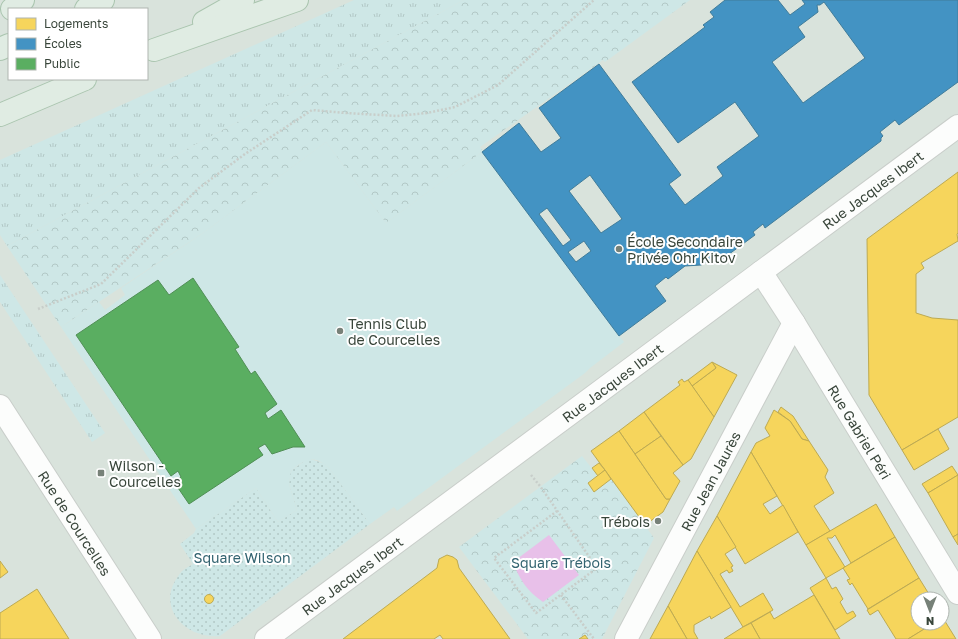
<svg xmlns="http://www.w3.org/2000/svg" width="958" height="639" viewBox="0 0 958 639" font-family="'Golos Text',sans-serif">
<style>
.residential{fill:#d9e3dc;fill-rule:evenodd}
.grass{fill:url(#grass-tufts)}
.park{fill:url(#park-crowns)}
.garden{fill:url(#garden-dots)}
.pitch{fill:#cee7e6}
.water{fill:#e8c0e9}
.homes{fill:#f6d55c;stroke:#bdaa52}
.schools{fill:#4393c3;stroke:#407c9a;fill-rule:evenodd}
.public{fill:#5aae61;stroke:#508e55}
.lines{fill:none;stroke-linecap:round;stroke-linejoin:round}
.minor-casing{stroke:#c9ceca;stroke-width:24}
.trunk-casing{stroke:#aac5af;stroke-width:24}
.path{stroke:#c8ceca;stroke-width:2.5;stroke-dasharray:2 2;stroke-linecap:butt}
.minor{stroke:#fcfdfc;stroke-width:22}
.trunk{stroke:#e0ece3;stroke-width:22}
.poi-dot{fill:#778178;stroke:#fff;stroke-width:1.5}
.labels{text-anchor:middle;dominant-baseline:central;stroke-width:4;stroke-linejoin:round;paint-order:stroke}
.street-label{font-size:14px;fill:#38453a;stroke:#fff}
.poi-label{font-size:14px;fill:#38453a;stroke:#fff;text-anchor:start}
.park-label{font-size:14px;fill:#326370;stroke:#fff}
</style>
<defs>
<pattern id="grass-tufts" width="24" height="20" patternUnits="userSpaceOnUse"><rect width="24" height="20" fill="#cee7e6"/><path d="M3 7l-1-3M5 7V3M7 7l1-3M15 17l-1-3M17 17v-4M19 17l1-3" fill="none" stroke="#b2c8c6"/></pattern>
<pattern id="park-crowns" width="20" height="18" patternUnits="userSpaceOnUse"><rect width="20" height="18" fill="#cee7e6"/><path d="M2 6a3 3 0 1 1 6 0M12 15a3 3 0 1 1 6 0" fill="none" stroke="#b2c8c6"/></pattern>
<pattern id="garden-dots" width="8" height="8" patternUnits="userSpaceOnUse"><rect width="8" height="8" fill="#cee7e6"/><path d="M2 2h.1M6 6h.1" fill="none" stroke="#b2c8c6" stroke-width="1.8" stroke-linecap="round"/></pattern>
</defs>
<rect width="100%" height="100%" fill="#ebf0ec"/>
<!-- residential -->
<path class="residential" d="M0,0H958V639H0ZM9,9H147V79H9ZM918,599H942V623H918Z"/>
<!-- grass -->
<g class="grass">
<polygon points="354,0 464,0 7,246 0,235 0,160"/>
<polygon points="0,275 105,433 92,442 0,302"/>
</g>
<!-- park -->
<g class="park">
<polygon points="464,0 690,0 605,62 603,60 480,147 483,151 482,152 386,223 326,142 203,233 61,327 7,246"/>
<polygon points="582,456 598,476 588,483 594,492 611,479 654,538 602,639 528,639 459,547"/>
</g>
<!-- garden -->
<path class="garden" d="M310,459L323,463L329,468L370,524L220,636C184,639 155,606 179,575C182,570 188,567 193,564L180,544L194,533L196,529L256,488L278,522L297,510L289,484L290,474L292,470L306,460Z"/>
<!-- pitch -->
<path class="pitch" d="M326,142L386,223L482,152L624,342L590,368L585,373L397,511L394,507L370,524L329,468C314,454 305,459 291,471L289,484L297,510L278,522L256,488L196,529L61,327L99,302L105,310L125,295L121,288L203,233Z"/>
<!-- water -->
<path class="water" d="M549,535L579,575L543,602C528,592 519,579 513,562Z"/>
<!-- homes -->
<g class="homes">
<polygon points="958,172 958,233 957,234 958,241 921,263 924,268 916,274 916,313 932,318 958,320 958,417 902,450 869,395 867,239"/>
<polygon points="712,362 737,375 714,417 692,386 716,368"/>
<polygon points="712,362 716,368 692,386 688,380"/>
<polygon points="682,379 684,382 688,380 714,417 691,459 683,465 644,412 680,385 678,382"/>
<polygon points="781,407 793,416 809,441 802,439 790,421 778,412"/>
<polygon points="774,410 790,421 802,439 809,441 828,470 825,477 834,493 814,506 830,531 806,545 751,452 756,443 770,436 765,428"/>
<polygon points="644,412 661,436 635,454 619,431"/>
<polygon points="938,429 949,449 914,470 902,450"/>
<polygon points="619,431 666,499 670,499 663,512 645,525 591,451"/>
<polygon points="661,436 683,465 673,473 680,481 670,499 666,499 635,454"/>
<polygon points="751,452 777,496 763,504 770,514 783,505 798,532 745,564 717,516"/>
<polygon points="599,463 605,470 598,476 592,468"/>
<polygon points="952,466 958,475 928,493 922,484"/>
<polygon points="605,470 611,479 594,492 588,483"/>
<polygon points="958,475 958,534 953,537 928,493"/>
<polygon points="876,504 895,537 851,563 835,535 832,538 827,538 845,567 826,578 806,545"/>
<polygon points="717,516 736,547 725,554 733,566 731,567 733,571 729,573 727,570 720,574 740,607 763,593 773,610 743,627 697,551"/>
<polygon points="958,534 958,545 953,537"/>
<polygon points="895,537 919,578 868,609 852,583 850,585 847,580 850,579 843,568"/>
<polygon points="697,551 731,607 711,619 710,616 694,625 694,632 698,639 687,639 668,606"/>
<polygon points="447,555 453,557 457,560 459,568 510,639 443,639 440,635 434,639 343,639 437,568 439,559"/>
<polygon points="0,561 8,572 0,578"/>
<polygon points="826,578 832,589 836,587 843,599 840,602 847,614 853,611 856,616 835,630 810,588"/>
<polygon points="919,578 932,599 918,599 918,623 934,623 908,639 896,639 878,610 870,615 867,610"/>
<polygon points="37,589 69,639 0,639 0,613"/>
<circle cx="209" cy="599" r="4.5"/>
<polygon points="814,595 840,639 760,639 751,623 770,612 774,619"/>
<polygon points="668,606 687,639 650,639"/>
<polygon points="942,618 943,618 956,639 908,639 934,623 942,623"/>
<polygon points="751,623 760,639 724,639 743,627"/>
<polygon points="585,635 588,639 579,639"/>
</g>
<!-- schools -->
<path class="schools" d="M725,0H778L790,15L805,4L802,0H958V82L899,125L895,120L880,132L883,136L881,138V141L765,228L763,224L753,232L755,235L717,263L713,258L701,265L685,266L668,279L666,277L655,286L666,301L619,336L482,152L519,123L541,152L561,138L539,108L599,64L681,175L669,184L685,205L723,176L717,167L759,136L735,102L678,143L632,82L705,27L703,25L714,17L710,12ZM824,2L865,58L803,103L772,62L805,37L798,27L818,12L817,5H820ZM590,175L622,219L601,233L569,191ZM547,208L571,240L563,246L539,214ZM584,241L591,251L576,262L568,252Z"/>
<!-- public -->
<polygon class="public" points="193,278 239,347 235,349 251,374 255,371 277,404 265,413 268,419 281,410 305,447 293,447 272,454 265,444 258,448 263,455 189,504 174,482 181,477 178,471 171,476 76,335 158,280 169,295"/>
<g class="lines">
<!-- minor casing -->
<g class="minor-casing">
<g id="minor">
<path id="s1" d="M761,272L794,323L958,593"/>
<path id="s2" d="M0,406L150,639"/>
<path id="s3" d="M266,639L958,126"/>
<path id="s4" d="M626,639L794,323"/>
</g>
</g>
<!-- trunk casing -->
<g class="trunk-casing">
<g id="trunk">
<polyline points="12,9 23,0"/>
<polyline points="86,9 103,0"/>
<polyline points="204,22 243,0"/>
<polyline points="0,49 9,45"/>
<polyline points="154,50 297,0"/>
<polyline points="0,115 85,79"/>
</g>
</g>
<!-- path -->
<g class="path">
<polyline points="38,309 101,284 199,188 245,154 312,110 346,113 397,116 427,113 455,107 498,85 594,0"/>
<polyline points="531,475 540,486 597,568 536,613 494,558 557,511"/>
<polyline points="561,595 594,639"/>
</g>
<!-- minor -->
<use href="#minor" class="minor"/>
<!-- trunk -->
<use href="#trunk" class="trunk"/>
</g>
<!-- markers -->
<g class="poi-dot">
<circle cx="619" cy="249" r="4"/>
<circle cx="340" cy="331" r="4"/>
<rect x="97" y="469" width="8" height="8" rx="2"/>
<circle cx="658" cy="521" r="4"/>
</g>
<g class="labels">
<!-- street labels -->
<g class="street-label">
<text stroke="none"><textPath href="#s3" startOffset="755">Rue Jacques Ibert</textPath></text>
<text stroke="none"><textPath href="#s3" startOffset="431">Rue Jacques Ibert</textPath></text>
<text stroke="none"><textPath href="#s1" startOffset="188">Rue Gabriel Péri</textPath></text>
<text stroke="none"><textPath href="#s4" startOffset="179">Rue Jean Jaurès</textPath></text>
<text stroke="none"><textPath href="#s2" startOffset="139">Rue de Courcelles</textPath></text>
<text stroke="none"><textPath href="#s3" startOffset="107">Rue Jacques Ibert</textPath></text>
</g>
<!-- poi labels -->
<g class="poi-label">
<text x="627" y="241">École Secondaire<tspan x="627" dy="16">Privée Ohr Kitov</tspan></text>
<text x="348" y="323">Tennis Club<tspan x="348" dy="16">de Courcelles</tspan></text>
<text x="109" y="465">Wilson -<tspan x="109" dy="16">Courcelles</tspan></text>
<text x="650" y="521" text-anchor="end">Trébois</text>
</g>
<!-- park labels -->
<g class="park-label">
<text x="242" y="557">Square Wilson</text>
<text x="561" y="562">Square Trébois</text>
</g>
</g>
<!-- legend -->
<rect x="8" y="8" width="140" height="72" fill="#ffffff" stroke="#afb5b0"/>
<rect x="16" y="18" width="20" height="12" fill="#f6d55c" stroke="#afb5b0"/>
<text x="44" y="28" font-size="12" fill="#38453a">Logements</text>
<rect x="16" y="38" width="20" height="12" fill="#4393c3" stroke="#afb5b0"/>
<text x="44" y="48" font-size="12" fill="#38453a">Écoles</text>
<rect x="16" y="58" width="20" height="12" fill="#5aae61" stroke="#afb5b0"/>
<text x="44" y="68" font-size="12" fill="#38453a">Public</text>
<!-- north arrow -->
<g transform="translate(930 611) rotate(180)"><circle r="19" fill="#ffffff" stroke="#afb5b0"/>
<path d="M0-3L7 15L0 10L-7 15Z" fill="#778178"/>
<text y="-6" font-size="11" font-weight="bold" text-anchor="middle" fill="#38453a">N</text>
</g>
</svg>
